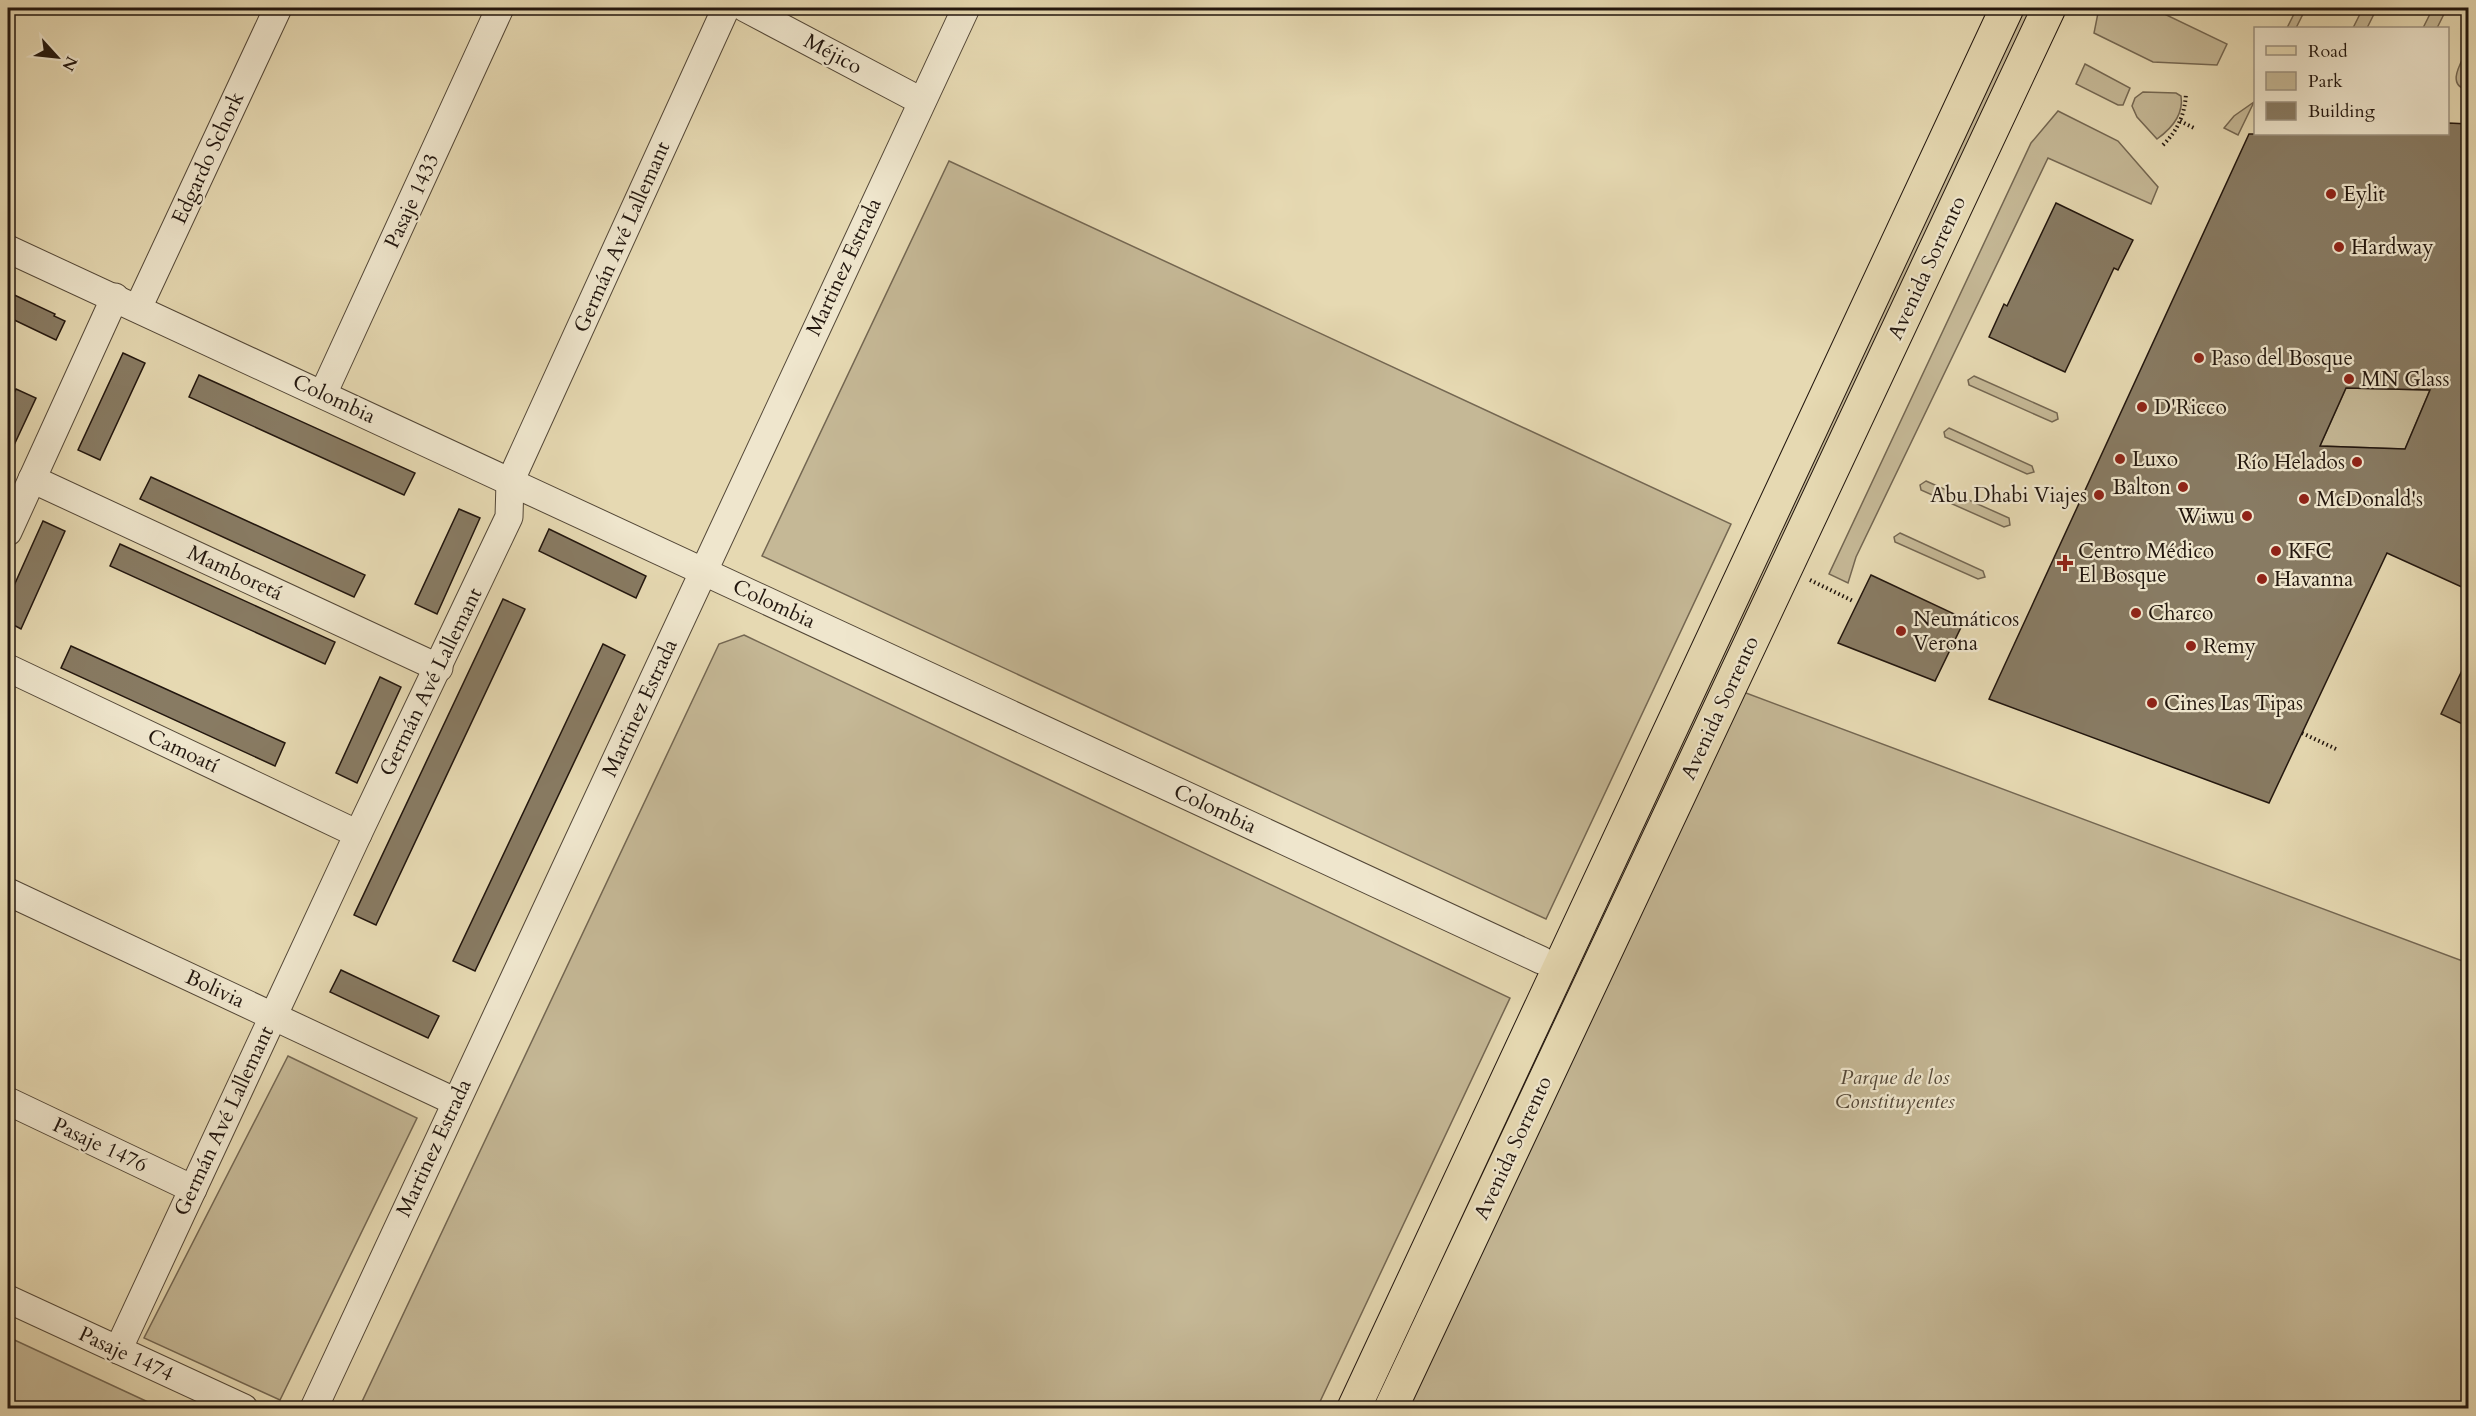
<svg xmlns="http://www.w3.org/2000/svg" width="2476" height="1416" viewBox="0 0 2476 1416" font-family="Cardo,serif">
<style>
.green{fill:#c5b896;stroke:#746752;stroke-width:1.5}
.building{fill:#887b63;stroke:#22160e;stroke-width:1.5;fill-rule:evenodd}
.lines{fill:none;stroke-linecap:round;stroke-linejoin:round}
.minor-casing{stroke:#534737;stroke-width:29}
.major-casing{stroke:#22160e;stroke-width:35}
.path{stroke:#22160e;stroke-width:4;stroke-dasharray:1.5 3;stroke-linecap:butt}
.minor{stroke:#efe6cd;stroke-width:27}
.major{stroke:#e6d9b2;stroke-width:33}
.poi-dot{fill:#8f2418;stroke:#efe6cd;stroke-width:2}
.labels{text-anchor:middle;dominant-baseline:central;stroke-width:4.5;stroke-linejoin:round;paint-order:stroke}
.street-label{font-size:21px;fill:#22160e;stroke:#efe6cd}
.poi-label{font-size:21px;fill:#22160e;stroke:#efe6cd;text-anchor:start}
.park-label{font-size:21px;font-style:italic;fill:#534737;stroke:#efe6cd}
</style>
<rect width="100%" height="100%" fill="#e6d9b2"/>
<filter id="stains"><feTurbulence type="fractalNoise" baseFrequency=".00333" numOctaves="4"/><feColorMatrix values="0 0 0 0 .2 0 0 0 0 .09 0 0 0 0 .02 0 0 0 .5 -.17"/></filter>
<radialGradient id="worn" r=".72"><stop offset=".6" stop-color="#630" stop-opacity="0"/><stop offset="1" stop-color="#630" stop-opacity=".3"/></radialGradient>
<!-- green -->
<g class="green">
<polygon points="2023,8 2032,8 1377,1408 1369,1408"/>
<polygon points="2099,8 2152,8 2227,44 2217,65 2153,62 2094,33"/>
<polygon points="2297,8 2306,8 2296,28 2287,28"/>
<polygon points="2363,8 2377,8 2367,28 2353,28"/>
<polygon points="2433,8 2447,8 2437,28 2423,28"/>
<path d="M2464,56L2468,58V90C2448,86 2458,68 2464,56Z"/>
<polygon points="2085,64 2130,88 2123,105 2118,105 2076,84"/>
<path d="M2143,92L2176,93L2181,96C2184,115 2171,129 2157,139L2137,117L2132,106L2135,98Z"/>
<polygon points="2254,102 2238,135 2224,128 2234,116"/>
<polygon points="2058,111 2118,141 2158,187 2151,204 2048,158 1856,557 1848,583 1829,574 2031,143"/>
<polygon points="949,161 1731,524 1546,919 762,556"/>
<polygon points="1974,376 2057,413 2058,419 2052,422 1969,385 1968,380"/>
<polygon points="2346,388 2430,390 2405,449 2320,446"/>
<polygon points="1949,428 2032,466 2034,472 2027,474 1945,437 1944,432"/>
<polygon points="1926,481 2009,518 2010,525 2004,527 1921,490 1920,485"/>
<polygon points="1900,533 1983,571 1985,577 1978,579 1895,542 1894,537"/>
<polygon points="744,635 1510,998 1317,1408 359,1408 719,644"/>
<polygon points="1730,687 2468,963 2468,1408 1391,1408"/>
<polygon points="288,1056 417,1118 280,1400 144,1338"/>
<polygon points="8,1337 161,1408 8,1408"/>
</g>
<!-- building -->
<g class="building">
<path d="M2448,123L2469,124V578L2464,588L2387,553L2269,803L1989,699L2249,134H2448ZM2346,388L2430,390L2405,449L2320,446Z"/>
<polygon points="2056,203 2133,240 2118,270 2114,268 2065,372 1989,337 2004,304 2007,306"/>
<polygon points="8,292 55,314 54,316 65,321 56,340 8,317"/>
<polygon points="123,353 145,363 100,460 78,450"/>
<polygon points="199,375 415,473 404,495 189,397"/>
<polygon points="16,389 36,398 8,458 8,407"/>
<polygon points="151,477 365,575 354,597 140,499"/>
<polygon points="459,509 480,518 437,614 415,604"/>
<polygon points="43,521 65,531 21,629 8,622 8,599"/>
<polygon points="549,529 646,576 636,598 539,551"/>
<polygon points="120,544 335,642 325,664 110,566"/>
<polygon points="1871,575 1965,619 1935,681 1838,643"/>
<polygon points="503,599 525,609 376,925 354,915"/>
<polygon points="603,644 625,655 475,971 453,961"/>
<polygon points="71,646 285,743 275,766 61,668"/>
<polygon points="2469,656 2469,727 2441,714"/>
<polygon points="380,677 401,687 357,783 336,773"/>
<polygon points="341,970 439,1016 428,1038 330,992"/>
</g>
<g class="lines">
<!-- minor casing -->
<g class="minor-casing">
<g id="minor">
<polyline points="745,8 921,101"/>
<polyline points="8,249 1541,960"/>
<polyline points="138,308 278,8"/>
<polyline points="323,394 500,8"/>
<polyline points="32,479 439,668"/>
<polyline points="8,532 115,297"/>
<polyline points="8,668 358,834"/>
<polyline points="8,892 456,1102"/>
<polyline points="8,1101 193,1189"/>
<polyline points="8,1299 244,1408"/>
<polyline points="118,1350 358,834 509,517 510,482 726,8"/>
<polyline points="314,1408 966,8"/>
</g>
</g>
<!-- major casing -->
<g class="major-casing">
<g id="major">
<polyline points="1354,1408 2007,8"/>
<polyline points="1391,1408 2049,8"/>
</g>
</g>
<!-- path -->
<g class="path">
<polyline points="2180,121 2196,129"/>
<path d="M2163,145C2178,130 2185,114 2186,93"/>
<polyline points="1810,580 1853,601"/>
<polyline points="2302,733 2336,749"/>
</g>
<!-- minor -->
<use href="#minor" class="minor"/>
<!-- major -->
<use href="#major" class="major"/>
</g>
<!-- markers -->
<g class="poi-dot">
<circle cx="2331" cy="194" r="6"/>
<circle cx="2339" cy="247" r="6"/>
<circle cx="2199" cy="358" r="6"/>
<circle cx="2349" cy="379" r="6"/>
<circle cx="2142" cy="407" r="6"/>
<circle cx="2120" cy="459" r="6"/>
<circle cx="2357" cy="462" r="6"/>
<circle cx="2183" cy="487" r="6"/>
<circle cx="2099" cy="495" r="6"/>
<circle cx="2304" cy="499" r="6"/>
<circle cx="2247" cy="516" r="6"/>
<circle cx="2276" cy="551" r="6"/>
<path d="M2062 554h6v6h6v6h-6v6h-6v-6h-6v-6h6z"/>
<circle cx="2262" cy="579" r="6"/>
<circle cx="2136" cy="613" r="6"/>
<circle cx="1901" cy="631" r="6"/>
<circle cx="2191" cy="646" r="6"/>
<circle cx="2152" cy="703" r="6"/>
</g>
<g class="labels">
<!-- street labels -->
<g class="street-label">
<text transform="translate(833 54) rotate(28)">Méjico</text>
<text transform="translate(208 158) rotate(-65)">Edgardo Schork</text>
<text transform="translate(412 201) rotate(-65)">Pasaje 1433</text>
<text transform="translate(622 237) rotate(-66)">Germán Avé Lallemant</text>
<text transform="translate(844 267) rotate(-65)">Martinez Estrada</text>
<text transform="translate(1927 268) rotate(-65)">Avenida Sorrento</text>
<text transform="translate(334 399) rotate(25)">Colombia</text>
<text transform="translate(235 573) rotate(25)">Mamboretá</text>
<text transform="translate(774 604) rotate(25)">Colombia</text>
<text transform="translate(431 682) rotate(-64)">Germán Avé Lallemant</text>
<text transform="translate(640 708) rotate(-65)">Martinez Estrada</text>
<text transform="translate(1720 708) rotate(-65)">Avenida Sorrento</text>
<text transform="translate(183 751) rotate(25)">Camoatí</text>
<text transform="translate(1215 809) rotate(25)">Colombia</text>
<text transform="translate(215 989) rotate(25)">Bolivia</text>
<text transform="translate(224 1121) rotate(-65)">Germán Avé Lallemant</text>
<text transform="translate(100 1145) rotate(25)">Pasaje 1476</text>
<text transform="translate(434 1148) rotate(-65)">Martinez Estrada</text>
<text transform="translate(1513 1148) rotate(-65)">Avenida Sorrento</text>
<text transform="translate(126 1354) rotate(25)">Pasaje 1474</text>
</g>
<!-- poi labels -->
<g class="poi-label">
<text x="2343" y="194">Eylit</text>
<text x="2351" y="247">Hardway</text>
<text x="2211" y="358">Paso del Bosque</text>
<text x="2361" y="379">MN Glass</text>
<text x="2154" y="407">D'Ricco</text>
<text x="2132" y="459">Luxo</text>
<text x="2345" y="462" text-anchor="end">Río Helados</text>
<text x="2171" y="487" text-anchor="end">Balton</text>
<text x="2087" y="495" text-anchor="end">Abu Dhabi Viajes</text>
<text x="2316" y="499">McDonald's</text>
<text x="2235" y="516" text-anchor="end">Wiwu</text>
<text x="2078" y="551">Centro Médico<tspan x="2078" dy="24">El Bosque</tspan></text>
<text x="2288" y="551">KFC</text>
<text x="2274" y="579">Havanna</text>
<text x="2148" y="613">Charco</text>
<text x="1913" y="619">Neumáticos<tspan x="1913" dy="24">Verona</tspan></text>
<text x="2203" y="646">Remy</text>
<text x="2164" y="703">Cines Las Tipas</text>
</g>
<!-- park labels -->
<g class="park-label">
<text x="1895" y="1077">Parque de los<tspan x="1895" dy="24">Constituyentes</tspan></text>
</g>
</g>
<!-- margin -->
<rect width="2476" height="1416" fill="none" stroke="#e6d9b2" stroke-width="30"/>
<rect x="9" y="9" width="2458" height="1398" fill="none" stroke="#22160e" stroke-width="3"/>
<rect x="15" y="15" width="2446" height="1386" fill="none" stroke="#22160e" stroke-width="1.5"/>
<!-- legend -->
<rect x="2254" y="27" width="195" height="108" fill="#efe6cd" stroke="#9d9381" stroke-width="1.5"/>
<rect x="2266" y="46" width="30" height="9" fill="#e6d9b2" stroke="#9d9381" stroke-width="1.5"/>
<text x="2308" y="57" font-size="18" fill="#22160e">Road</text>
<rect x="2266" y="72" width="30" height="18" fill="#c5b896" stroke="#9d9381" stroke-width="1.5"/>
<text x="2308" y="87" font-size="18" fill="#22160e">Park</text>
<rect x="2266" y="102" width="30" height="18" fill="#887b63" stroke="#9d9381" stroke-width="1.5"/>
<text x="2308" y="117" font-size="18" fill="#22160e">Building</text>
<!-- north arrow -->
<g transform="translate(57 57) rotate(117)" stroke="#efe6cd" stroke-width="4.5" paint-order="stroke">
<path d="M0-4.5L10 22L0 15L-10 22Z" fill="#22160e"/>
<text y="-9" font-size="16" font-weight="bold" text-anchor="middle" fill="#22160e">N</text>
</g>
<rect width="100%" height="100%" filter="url(#stains)"/>
<rect width="100%" height="100%" fill="url(#worn)"/>
</svg>
